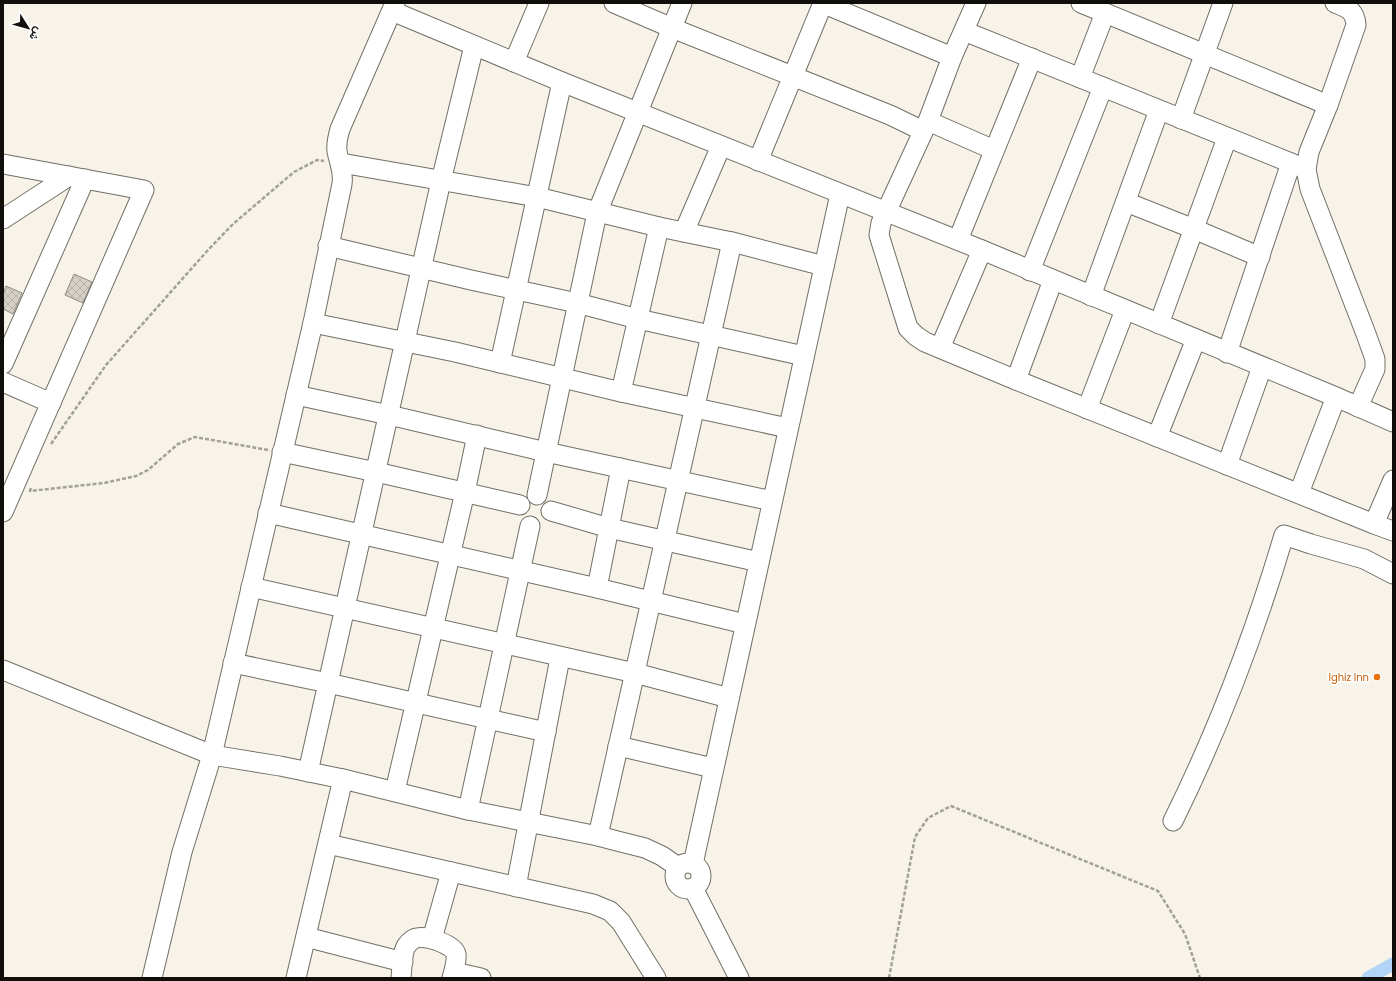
<svg xmlns="http://www.w3.org/2000/svg" width="1396" height="981" viewBox="0 0 1396 981" font-family="Poppins,Vazirmatn,sans-serif">
<style>
.lines{fill:none;stroke-linecap:round;stroke-linejoin:round}
.canal{stroke:#b2d4f8;stroke-width:13}
.building{fill:url(#building-cross-hatch);stroke:#908d83}
.minor-casing{stroke:#726f66;stroke-width:21}
.path{stroke:#a3a099;stroke-width:2.5;stroke-dasharray:4 2;stroke-linecap:butt}
.minor{stroke:#fff;stroke-width:19}
.food-dot{fill:#e8710a;stroke:#fff;stroke-width:1.5}
.labels{text-anchor:middle;dominant-baseline:central;stroke-width:3.5;stroke-linejoin:round;paint-order:stroke}
.food-label{font-size:10px;fill:#c56008;stroke:#fff;text-anchor:end}
</style>
<defs>
<pattern id="building-cross-hatch" width="8" height="8" patternUnits="userSpaceOnUse"><rect width="8" height="8" fill="#d5d1c7"/><path d="M0 0l8 8M0 8l8-8" fill="none" stroke="#b6b2aa"/></pattern>
</defs>
<rect width="100%" height="100%" fill="#f7f3e9"/>
<g class="lines">
<!-- canal -->
<polyline class="canal" points="1368,978 1393,964"/>
</g>
<!-- building -->
<g class="building">
<polygon points="74,274 92,282 83,303 65,295"/>
<polygon points="6,286 22,293 13,314 3,309 3,294"/>
</g>
<g class="lines">
<!-- minor casing -->
<g class="minor-casing">
<g id="minor">
<polyline points="614,3 672,28 890,115 923,131"/>
<polyline points="822,3 952,57"/>
<polyline points="976,3 952,57 928,121 881,223 879,235 908,328 916,336 925,342 1016,380 1374,524 1393,480"/>
<polyline points="1081,3 1328,105"/>
<path d="M1335,3C1347,8 1355,10 1356,25L1328,105L1309,152L1306,169L1310,189L1366,334L1375,359V369L1358,407"/>
<polyline points="392,11 562,82 982,250 1336,397 1393,422"/>
<polyline points="964,31 1306,169"/>
<polyline points="514,62 539,3"/>
<polyline points="1080,78 1105,13"/>
<polyline points="1181,119 1223,3"/>
<polyline points="928,121 994,150"/>
<polyline points="758,161 823,3"/>
<polyline points="341,163 537,197 659,227 732,242 824,266"/>
<polyline points="3,164 144,190 3,512"/>
<polyline points="1126,202 1194,229 1260,257"/>
<polyline points="3,219 69,176"/>
<polyline points="684,232 721,146"/>
<polyline points="958,240 1032,58"/>
<polyline points="328,246 471,280 577,303 638,319 804,356"/>
<polyline points="1030,271 1103,87"/>
<polyline points="1091,296 1159,110"/>
<polyline points="313,323 455,352 621,392 788,428"/>
<polyline points="1159,324 1227,138"/>
<polyline points="940,348 982,250"/>
<polyline points="1227,353 1291,163"/>
<polyline points="500,363 562,82"/>
<polyline points="3,364 85,179"/>
<polyline points="1016,380 1053,280"/>
<polyline points="3,382 51,403"/>
<polyline points="621,392 659,227"/>
<polyline points="296,395 389,415 546,452 772,501"/>
<polyline points="1087,409 1125,310"/>
<polyline points="1157,437 1196,339"/>
<polyline points="282,452 376,472 520,505"/>
<polyline points="1227,465 1262,367"/>
<polyline points="1299,493 1336,397"/>
<polyline points="537,495 597,213 682,3"/>
<polyline points="551,511 609,528 759,562"/>
<polyline points="268,513 597,588 745,624"/>
<polyline points="1374,524 1393,531"/>
<polyline points="251,587 635,673 729,698"/>
<polyline points="597,588 621,468"/>
<polyline points="233,663 328,683 546,732"/>
<polyline points="3,670 212,755 280,766 343,779 296,978"/>
<polyline points="618,746 713,768"/>
<polyline points="308,772 441,181 474,46"/>
<polyline points="343,779 468,810 598,836 621,842 645,848 662,856 678,867"/>
<polyline points="395,791 465,492 477,435"/>
<polyline points="468,810 530,526"/>
<path d="M1173,821C1218,730 1255,633 1284,535L1311,544L1364,559L1393,574"/>
<polyline points="598,836 732,242"/>
<polyline points="328,844 593,904 610,911 621,922 656,978"/>
<circle cx="688" cy="876" r="13"/>
<polyline points="693,864 840,194"/>
<polyline points="516,887 560,658"/>
<polyline points="693,888 739,978"/>
<polyline points="306,937 403,962"/>
<polyline points="432,939 451,872"/>
<polyline points="454,972 481,978"/>
<path d="M152,978L182,852L212,755L313,323L342,184C344,170 339,164 337,151C336,143 338,136 340,129L395,3"/>
<path d="M401,978C402,969 402,951 407,945C409,942 414,938 417,938C427,936 453,944 456,954C457,960 454,971 452,978"/>
</g>
</g>
<!-- path -->
<g class="path">
<polyline points="51,444 106,365 208,250 233,224 294,172 317,160 324,161"/>
<polyline points="31,488 30,491 104,483 136,476 148,470 178,444 195,437 268,450"/>
<polyline points="889,978 915,837 928,818 951,806 1158,891 1185,934 1200,978"/>
</g>
<!-- minor -->
<use href="#minor" class="minor"/>
</g>
<!-- markers -->
<circle class="food-dot" cx="1377" cy="677" r="4"/>
<g class="labels">
<!-- food labels -->
<g class="food-label">
<text x="1369" y="677">Ighiz Inn</text>
</g>
</g>
<!-- border -->
<rect width="1396" height="981" fill="none" stroke="#0f0e0b" stroke-width="8"/>
<!-- north arrow -->
<g transform="translate(28 28) rotate(127)" stroke="#ffffff" stroke-width="3" paint-order="stroke">
<path d="M0-3L7 15L0 10L-7 15Z" fill="#0f0e0b"/>
<text y="-6" font-size="11" font-weight="bold" text-anchor="middle" fill="#0f0e0b">ش</text>
</g>
</svg>
